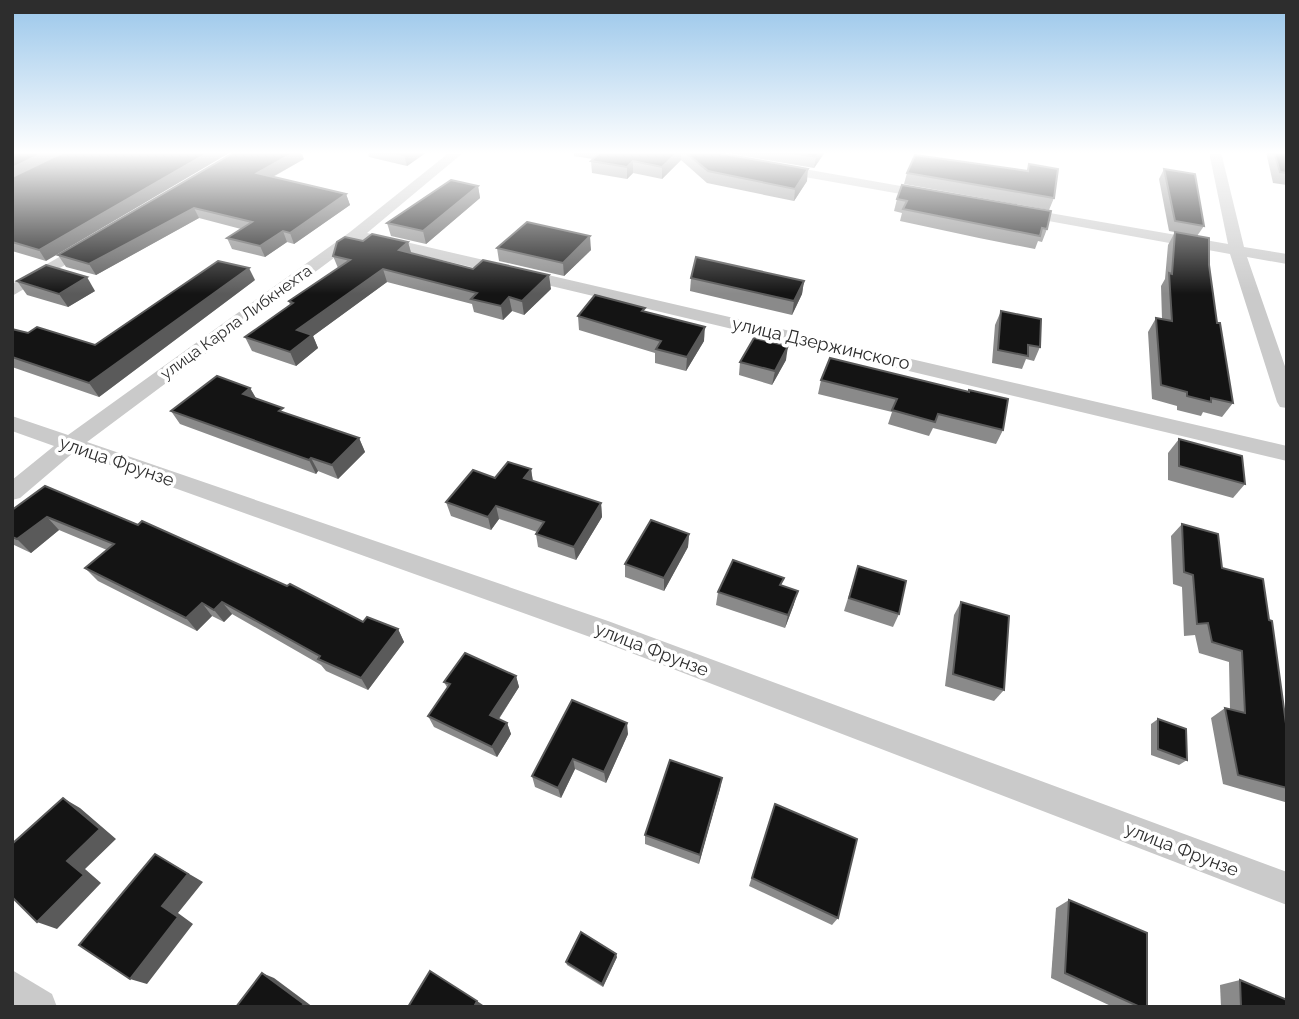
<svg xmlns="http://www.w3.org/2000/svg" width="1299" height="1019" viewBox="0 0 1299 1019" font-family="Raleway,sans-serif">
<style>
.lines{fill:none;stroke-linecap:round;stroke-linejoin:round}
.minor{fill:#cacaca;fill-rule:evenodd}
.wall{fill:#8a8a8a}
.shaded-wall{fill:#5a5a5a}
.building{fill:#141414;stroke:#5a5a5a;stroke-width:2}
.labels{text-anchor:middle;dominant-baseline:central;stroke-width:7;stroke-linejoin:round;paint-order:stroke}
.far-street-label{font-size:16px;fill:#2d2d2d;stroke:#fff}
.street-label{font-size:18px;fill:#2d2d2d;stroke:#fff}
</style>
<rect width="100%" height="100%" fill="#fff"/>
<g class="lines">
<!-- minor -->
<g class="minor">
<polygon points="450,152 464,152 367,233 1287,446 1287,461 358,240 87,442 608,621 1287,872 1287,905 590,637 74,452 20,498 12,500 12,480 54,446 12,431 12,416 68,435 350,232"/>
<polygon points="1209,152 1221,152 1244,247 1287,254 1287,264 1247,257 1287,372 1287,408 1280,407 1277,402 1230,254 1021,216 1014,212 1021,208 1228,244"/>
<polygon points="776,164 929,191 936,195 929,199 771,171 771,165"/>
<polygon points="89,240 97,245 94,248 12,296 12,284"/>
<polygon points="12,970 52,994 57,1007 12,1007"/>
</g>
</g>
<!-- wall -->
<g class="wall">
<polygon points="12,152 46,261 12,251"/>
<polygon points="368,152 427,152 407,166 369,157"/>
<polygon points="574,152 713,152 807,181 794,201 707,183 681,160 662,179 633,173 627,179 592,173 591,161 593,159 574,156"/>
<polygon points="720,152 825,152 814,168"/>
<polygon points="1266,152 1287,152 1287,185 1273,183"/>
<polygon points="304,159 273,177 346,194 350,205 294,244 287,242 265,257 232,249 227,238 241,229 199,218 96,275 66,267 58,255"/>
<polygon points="1029,164 1054,198 1049,210 904,184 907,173 1027,170"/>
<polygon points="1164,169 1204,226 1197,236 1169,231 1159,179"/>
<polygon points="478,186 480,198 426,244 391,236 387,223"/>
<polygon points="897,199 1047,229 1042,242 1038,241 1035,249 979,238 900,221 902,213 894,211"/>
<polygon points="1175,232 1209,265 1217,323 1233,403 1222,417 1203,412 1201,416 1177,410 1177,406 1152,399 1148,332 1156,318 1162,319 1161,286 1165,279 1168,245"/>
<polygon points="363,241 408,242 411,253 551,289 524,315 512,311 503,320 474,312 472,304 387,282 313,336 318,348 296,366 252,351 245,337 290,305 289,301 338,268 333,256"/>
<polygon points="497,248 591,250 564,276 499,261"/>
<polygon points="691,278 804,281 802,294 792,315 690,291"/>
<polygon points="255,280 99,397 12,367 12,329 28,333 95,345"/>
<polygon points="17,281 95,291 68,307 27,295"/>
<polygon points="1001,311 1040,347 1034,361 1026,359 1022,369 992,363 995,325"/>
<polygon points="645,312 704,341 686,371 655,363 655,353 579,330 578,316"/>
<polygon points="830,358 1003,430 996,444 933,428 929,436 888,424 892,412 818,394 821,380"/>
<polygon points="786,360 772,385 739,375 740,362"/>
<polygon points="250,388 256,398 285,413 359,438 365,452 338,479 318,471 316,474 180,424 171,411"/>
<polygon points="1179,439 1245,484 1233,498 1168,480 1168,453"/>
<polygon points="531,469 533,481 601,503 602,517 576,560 538,547 536,534 537,532 499,519 491,530 451,516 446,502 495,478"/>
<polygon points="45,486 363,622 398,629 404,642 368,690 326,671 321,665 232,614 224,622 212,616 197,631 98,581 85,568 107,550 59,530 31,553 12,544 12,510"/>
<polygon points="1182,524 1222,568 1287,731 1287,801 1285,802 1223,784 1211,718 1225,708 1230,709 1229,662 1199,653 1195,635 1184,636 1182,587 1173,584 1171,536"/>
<polygon points="689,534 688,547 664,591 625,577 625,564"/>
<polygon points="858,566 899,614 893,627 844,611"/>
<polygon points="718,592 794,604 785,628 716,605"/>
<polygon points="961,602 1004,690 994,701 945,686 954,615"/>
<polygon points="516,676 519,687 499,719 507,723 511,734 497,757 434,727 428,716 448,689 444,682"/>
<polygon points="1158,719 1187,760 1179,765 1151,755 1151,724"/>
<polygon points="628,734 606,783 575,769 561,798 535,787 532,776"/>
<polygon points="722,778 699,864 645,844 645,835"/>
<polygon points="775,804 838,918 832,925 749,886"/>
<polygon points="1069,900 1147,1007 1113,1007 1051,978 1056,908"/>
<polygon points="617,957 603,987 567,965 566,962"/>
<polygon points="1240,980 1287,1007 1221,1007 1220,985"/>
</g>
<!-- shaded-wall -->
<g class="shaded-wall">
<polygon points="45,152 72,152 12,182 12,168"/>
<polygon points="209,152 231,152 46,261 39,250"/>
<polygon points="295,152 301,152 304,159 261,183 257,173"/>
<polygon points="408,152 427,152 407,166 404,155"/>
<polygon points="678,152 681,152 681,160 662,179 662,167"/>
<polygon points="819,152 825,152 814,168 816,157"/>
<polygon points="633,161 633,173 627,179 627,167"/>
<polygon points="808,169 807,181 794,201 795,189"/>
<polygon points="478,186 480,198 426,244 423,231"/>
<polygon points="346,194 350,205 294,244 290,233"/>
<polygon points="194,208 199,218 96,275 89,264"/>
<polygon points="283,231 287,242 265,257 260,246"/>
<polygon points="590,236 591,250 564,276 563,263"/>
<polygon points="408,242 412,256 399,250"/>
<polygon points="249,268 255,280 99,397 89,383"/>
<polygon points="383,269 387,282 313,336 318,348 296,366 290,352 297,330"/>
<polygon points="549,275 551,289 524,315 522,301"/>
<polygon points="87,277 95,291 68,307 59,294"/>
<polygon points="804,281 802,294 792,315 794,301"/>
<polygon points="509,297 512,311 503,320 501,306"/>
<polygon points="705,327 704,341 686,371 687,357"/>
<polygon points="788,346 786,360 772,385 775,371"/>
<polygon points="250,388 258,402 243,394"/>
<polygon points="359,438 365,452 338,479 332,465"/>
<polygon points="311,458 318,471 316,474 309,460"/>
<polygon points="531,469 533,483 524,478"/>
<polygon points="601,503 602,517 576,560 574,547"/>
<polygon points="496,506 499,519 491,530 488,517"/>
<polygon points="47,517 59,530 31,553 17,539"/>
<polygon points="689,534 688,547 664,591 664,578"/>
<polygon points="798,591 794,604 785,628 788,615"/>
<polygon points="222,602 232,614 224,622 214,610"/>
<polygon points="202,603 212,616 197,631 186,618"/>
<polygon points="398,629 404,642 368,690 361,678"/>
<polygon points="516,676 519,687 494,726 490,715"/>
<polygon points="507,723 511,734 497,757 492,747"/>
<polygon points="627,723 628,734 606,783 604,772"/>
<polygon points="573,759 575,769 561,798 558,788"/>
<polygon points="722,778 720,789 699,864 700,855"/>
<polygon points="63,798 80,808 116,839 85,869 101,883 57,929 37,922 67,861"/>
<polygon points="155,854 203,882 178,913 193,924 147,984 130,979 162,906"/>
<polygon points="616,954 617,957 603,987 602,984"/>
<polygon points="262,973 274,978 313,1007 301,1007"/>
<polygon points="477,1001 483,1005 482,1007 474,1007"/>
</g>
<!-- building -->
<g class="building">
<polygon points="12,152 45,152 12,168"/>
<polygon points="64,152 209,152 39,250 12,242 12,177"/>
<polygon points="235,152 295,152 257,173 346,194 290,233 283,231 260,246 227,238 252,222 194,208 89,264 58,255"/>
<polygon points="391,152 408,152 404,155"/>
<polygon points="600,152 678,152 662,167 633,161 627,167 591,161"/>
<polygon points="685,152 713,152 808,169 795,189 708,171"/>
<polygon points="788,152 819,152 816,157"/>
<polygon points="1274,152 1287,152 1287,173 1280,172"/>
<polygon points="915,155 1028,171 1029,164 1058,169 1054,198 907,173"/>
<polygon points="1164,169 1195,174 1204,226 1175,221"/>
<polygon points="451,180 478,186 423,231 387,223"/>
<polygon points="902,185 1051,211 1047,229 1042,228 1040,236 903,209 907,201 897,199"/>
<polygon points="527,222 590,236 563,263 497,248"/>
<polygon points="1175,232 1209,238 1209,265 1217,323 1220,323 1233,403 1211,398 1211,402 1187,396 1187,392 1161,385 1156,318 1172,321 1169,273 1172,274"/>
<polygon points="372,234 408,242 399,250 473,269 483,260 549,275 522,301 509,297 501,306 471,299 477,293 383,269 297,330 312,335 290,352 245,337 293,303 289,301 350,260 333,256 337,242 345,237 363,241"/>
<polygon points="696,257 804,281 794,301 691,278"/>
<polygon points="218,261 249,268 89,383 12,357 12,329 28,333 37,327 95,345"/>
<polygon points="46,265 87,277 59,294 17,281"/>
<polygon points="595,295 645,308 642,311 705,327 687,357 656,349 661,341 578,316"/>
<polygon points="1001,311 1041,319 1040,347 1028,345 1028,356 998,350"/>
<polygon points="754,338 788,346 775,371 740,362"/>
<polygon points="830,358 969,392 969,390 1008,399 1003,430 938,414 935,422 892,410 897,399 821,380"/>
<polygon points="217,376 250,388 243,394 283,408 279,411 359,438 332,465 311,458 309,460 171,411"/>
<polygon points="1179,439 1242,456 1245,484 1179,466"/>
<polygon points="508,462 531,469 524,478 601,503 574,547 536,534 544,522 496,506 488,517 446,502 473,470 495,478"/>
<polygon points="45,486 138,525 142,521 287,586 290,584 363,622 367,617 398,629 361,678 318,659 320,656 222,602 214,610 202,603 186,618 85,568 114,544 47,517 17,539 12,537 12,510"/>
<polygon points="651,520 689,534 664,578 625,564"/>
<polygon points="1182,524 1218,534 1222,568 1263,579 1269,620 1272,621 1287,731 1287,788 1238,775 1225,708 1245,713 1242,651 1212,642 1208,623 1197,624 1193,575 1184,572"/>
<polygon points="733,560 784,578 780,585 798,591 788,615 718,592"/>
<polygon points="858,566 906,581 899,614 849,598"/>
<polygon points="961,602 1009,616 1004,690 953,674"/>
<polygon points="465,653 516,676 490,715 507,723 492,747 428,716 450,684 444,682"/>
<polygon points="572,700 627,723 604,772 573,759 558,788 532,776"/>
<polygon points="1158,719 1186,729 1187,760 1158,749"/>
<polygon points="670,760 722,778 700,855 645,835"/>
<polygon points="63,798 100,829 67,861 84,875 37,922 12,897 12,844"/>
<polygon points="775,804 857,839 838,918 752,878"/>
<polygon points="155,854 188,874 162,906 178,917 130,979 79,945"/>
<polygon points="1069,900 1147,933 1147,1007 1140,1007 1065,973"/>
<polygon points="581,932 616,954 602,984 566,962"/>
<polygon points="430,971 477,1001 474,1007 408,1007"/>
<polygon points="262,973 304,1004 301,1007 236,1007"/>
<polygon points="1240,980 1287,1000 1287,1007 1241,1007"/>
</g>
<!-- sky -->
<linearGradient id="sky" x2="0" y2="1"><stop stop-color="#99c6ea"/><stop offset="0.52" stop-color="#fff"/><stop offset="1" stop-color="#fff" stop-opacity="0"/></linearGradient>
<rect width="1299" height="294" fill="url(#sky)"/>
<g class="labels">
<!-- far-street labels -->
<g class="far-street-label">
<text transform="translate(236 322) rotate(-36)">улица Карла Либкнехта</text>
</g>
<!-- street labels -->
<g class="street-label">
<text transform="translate(821 343) rotate(13)">улица Дзержинского</text>
<text transform="translate(117 461) rotate(19)">улица Фрунзе</text>
<text transform="translate(652 649) rotate(21)">улица Фрунзе</text>
<text transform="translate(1182 849) rotate(21)">улица Фрунзе</text>
</g>
</g>
<!-- border -->
<rect width="1299" height="1019" fill="none" stroke="#2d2d2d" stroke-width="28"/>
</svg>
